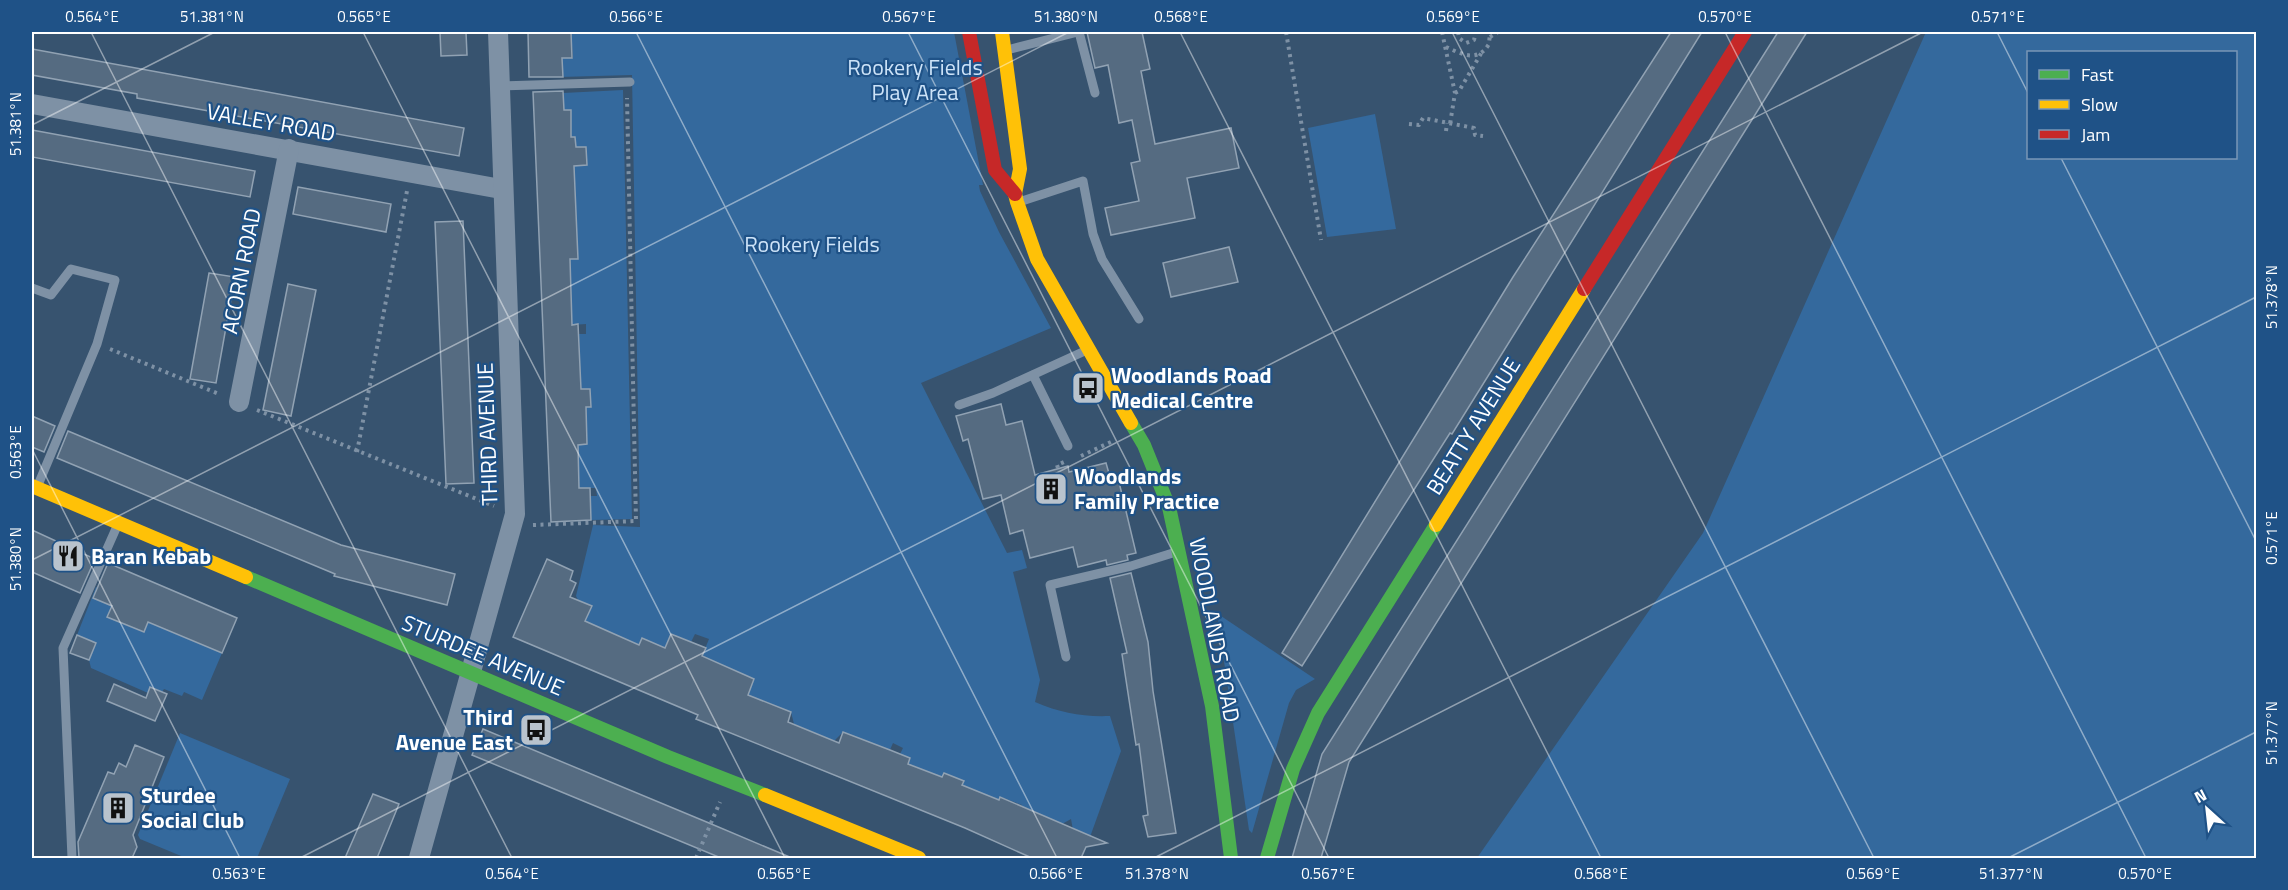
<svg xmlns="http://www.w3.org/2000/svg" width="2288" height="890" viewBox="0 0 2288 890" font-family="'Titillium Web',sans-serif">
<style>
.green{fill:#34699d;fill-rule:evenodd}
.building{fill:#556b81;stroke:#91a2b3;stroke-width:1.5}
.lines{fill:none;stroke-linecap:round;stroke-linejoin:round}
.path{stroke:#7e91a5;stroke-width:4;stroke-dasharray:3 4.5;stroke-linecap:butt}
.lane{stroke:#7e91a5;stroke-width:9}
.street{stroke:#7e91a5;stroke-width:20}
.fast{stroke:#4caf50;stroke-width:14}
.slow{stroke:#ffc107;stroke-width:14}
.jam{stroke:#c62828;stroke-width:14}
.ticks{fill:none;stroke:#fff;stroke-width:1.5;stroke-opacity:0.45}
.labels{text-anchor:middle;dominant-baseline:central;stroke-width:4.5;stroke-linejoin:round;paint-order:stroke}
.park-label{font-size:22px;fill:#cde3f8;stroke:#1f5287}
.street-label{font-size:22px;fill:#fff;stroke:#1f5287}
.poi-label{font-size:22px;font-weight:bold;fill:#fff;stroke:#1f5287;text-anchor:start}
.neatline{fill:none;stroke:#fff;stroke-width:2}
.ticks-label{font-size:15px;text-anchor:middle;fill:#fff}
</style>
<rect width="100%" height="100%" fill="#37536f"/>
<!-- green -->
<g class="green">
<path d="M571,32H954L983,185H979L980,191L999,232L1051,328L921,383L1007,553L1022,550L1027,568L1013,572L1040,680L1035,702C1061,713 1082,717 1110,716L1121,751L1090,837L1073,830L1071,819L1062,824L1018,816L1022,805L1001,797L996,806L970,797L973,789L962,785L964,781L944,773L939,785L925,771L915,766L912,772L900,754L903,748L893,743L885,761L843,732L834,741L794,724L791,712L750,696L747,705L733,670L726,666L696,671L709,639L695,634L691,642L682,638L667,675L638,649L585,623L591,606L578,600L576,596L593,525L640,527L632,75L560,77V58H573L572,45H560L571,36Z"/>
<path d="M1926,32H2256V858H1477L1703,533ZM2028,52H2236V158H2028Z"/>
<polygon points="623,90 632,519 591,520 588,496 597,496 596,488 579,488 578,445 587,444 581,407 591,406 590,389 575,389 580,370 579,334 586,334 586,324 572,325 569,259 577,259 565,166 587,165 586,147 576,147 564,137 571,118 570,110 563,110 563,93"/>
<polygon points="1375,114 1396,229 1327,237 1308,128"/>
<polygon points="96,587 109,593 105,603 112,606 110,612 126,625 144,632 148,622 222,653 202,700 184,692 182,696 164,689 162,692 150,687 148,693 91,668 89,660 96,643 77,635"/>
<polygon points="1221,616 1315,679 1296,690 1289,703 1252,833 1249,830 1218,621"/>
<polygon points="180,733 290,779 257,858 186,858 140,839 138,835"/>
</g>
<!-- building -->
<g class="building">
<polygon points="440,32 466,32 467,55 441,56"/>
<polygon points="528,32 571,32 572,58 562,58 563,77 529,77"/>
<polygon points="1087,32 1142,32 1150,69 1141,71 1155,144 1231,128 1239,168 1187,178 1195,218 1111,235 1105,208 1139,201 1131,163 1140,161 1132,120 1119,123 1108,65 1095,68"/>
<polygon points="1671,32 1702,32 1452,434 1450,433 1302,666 1282,653 1513,277"/>
<polygon points="1778,32 1807,32 1349,762 1321,858 1292,858 1322,754"/>
<polygon points="32,49 464,128 459,156 137,98 137,94 32,75"/>
<polygon points="563,91 564,110 571,110 571,137 575,137 576,147 586,147 587,165 574,166 578,259 570,259 572,325 578,324 581,389 590,389 591,407 586,407 587,444 578,445 579,488 590,488 591,520 551,522 533,92"/>
<polygon points="32,130 255,171 250,197 32,157"/>
<polygon points="298,187 391,204 386,232 293,214"/>
<polygon points="463,221 474,483 446,484 435,222"/>
<polygon points="1229,247 1238,282 1171,297 1163,263"/>
<polygon points="209,273 235,277 216,383 190,379"/>
<polygon points="288,284 316,290 291,416 263,410"/>
<polygon points="1001,404 1006,425 1022,421 1035,475 1068,466 1069,472 1106,463 1112,484 1119,482 1136,553 1127,555 1128,560 1107,565 1106,560 1078,567 1073,547 1030,558 1023,530 1010,534 1001,495 983,499 968,439 963,441 956,416"/>
<polygon points="32,416 55,426 44,452 32,447"/>
<polygon points="68,431 341,545 455,574 447,605 334,576 335,574 57,458"/>
<polygon points="32,530 95,559 80,593 32,572"/>
<polygon points="547,559 573,571 570,580 576,583 570,597 592,606 585,621 639,645 642,638 665,648 671,634 706,648 702,656 754,679 748,695 791,712 788,722 839,743 843,732 890,750 910,758 908,764 942,777 944,773 964,781 962,785 999,800 1000,797 1107,843 1086,847 1081,858 1032,858 965,828 696,719 698,715 513,637"/>
<polygon points="108,563 237,618 222,653 148,622 144,632 107,617 112,606 93,598"/>
<polygon points="1131,573 1148,642 1153,691 1176,833 1148,837 1143,816 1148,815 1139,744 1136,745 1122,654 1127,653 1110,578"/>
<polygon points="77,635 96,643 89,660 70,653"/>
<polygon points="114,684 146,698 150,687 167,694 155,721 107,701"/>
<polygon points="483,729 709,823 792,858 721,858 472,755"/>
<polygon points="135,745 164,757 133,835 137,847 132,858 79,858 78,842 108,772 114,774 119,763 126,767"/>
<polygon points="373,794 399,804 377,858 345,858"/>
</g>
<g class="lines">
<!-- path -->
<g class="path">
<polyline points="1286,32 1321,240"/>
<polyline points="1442,32 1455,93 1450,124"/>
<polyline points="1458,32 1459,38 1466,43 1474,40 1476,32"/>
<polyline points="1490,37 1498,32"/>
<path d="M1446,47C1460,53 1477,64 1489,44L1490,32"/>
<polyline points="1455,93 1459,91 1482,52"/>
<polyline points="1409,124 1419,125 1423,118 1474,128 1475,135 1483,136"/>
<polyline points="1446,131 1447,123"/>
<polyline points="110,349 219,394"/>
<polyline points="257,410 494,506"/>
<polyline points="357,452 407,191"/>
<polyline points="1081,456 1115,440"/>
<polyline points="1058,468 1057,465 1064,462"/>
<polyline points="533,525 636,521 627,98"/>
<polyline points="696,858 720,802"/>
</g>
<!-- lane -->
<g class="lane">
<polyline points="1079,32 1095,93"/>
<polyline points="1007,50 1078,32"/>
<polyline points="500,86 630,82"/>
<polyline points="1019,202 1083,181 1093,234 1102,259 1139,319"/>
<polyline points="32,288 51,295 71,269 115,280 97,344 38,485"/>
<polyline points="1033,375 1068,446"/>
<polyline points="959,405 993,393 1087,350"/>
<polyline points="1066,657 1050,585 1131,566 1176,552"/>
<polyline points="72,858 63,648 118,524"/>
</g>
<!-- street -->
<g class="street">
<polyline points="32,104 501,189"/>
<polyline points="239,402 289,149"/>
<polyline points="419,858 515,514 498,32"/>
</g>
<!-- fast -->
<g class="fast">
<polyline points="1131,423 1144,445 1169,507 1212,706 1231,858"/>
<polyline points="246,577 668,757 765,795"/>
<polyline points="1267,858 1293,769 1318,713 1436,525"/>
</g>
<!-- slow -->
<g class="slow">
<polyline points="1002,32 1020,169 1015,194 1017,202 1037,259 1131,423"/>
<polyline points="32,486 246,577"/>
<polyline points="1436,525 1584,289"/>
<polyline points="765,795 919,858"/>
</g>
<!-- jam -->
<g class="jam">
<polyline points="969,32 995,170 1015,194"/>
<polyline points="1584,289 1745,32"/>
</g>
</g>
<!-- ticks -->
<path class="ticks" d="M91,32L512,858M363,32L785,858M636,32L1057,858M908,32L1329,858M1180,32L1601,858M1452,32L1874,858M1725,32L2146,858M1997,32L2028,93M32,125L215,32M2061,158L2256,541M32,449L240,858M32,560L1069,32M300,858L1923,32M1154,858L2256,297M2008,858L2256,732"/>
<!-- icons -->
<defs>
<g id="bus-square" transform="scale(1.725)"><rect x="-9" y="-9" width="18" height="18" rx="4" fill="#b9c3cd" stroke="#1f5287"/><path d="M-5-6H5V4H4V6H2V4H-2V6H-4V4H-5ZM-3.5-4V0h7V-4ZM-3.5 1.2v1.5H-2V1.2ZM2 1.2v1.5H3.5V1.2Z" fill="#111"/></g>
<g id="building-square" transform="scale(1.725)"><rect x="-9" y="-9" width="18" height="18" rx="4" fill="#b9c3cd" stroke="#1f5287"/><path d="M-4-6H4V6H1V3H-1V6H-4ZM-2.5-4.3h1.7v1.8h-1.7ZM.8-4.3h1.7v1.8H.8ZM-2.5-1h1.7V.8h-1.7ZM.8-1h1.7V.8H.8Z" fill="#111"/></g>
<g id="restaurant-square" transform="scale(1.725)"><rect x="-9" y="-9" width="18" height="18" rx="4" fill="#b9c3cd" stroke="#1f5287"/><path d="M-5-6h1v4h1v-4h1v4h1v-4h1v5L-1.5 .5V6h-2V.5L-5-1ZM5-6V6H3V1.5H1.5Q1.5-4 5-6Z" fill="#111"/></g>
</defs>
<g fill-rule="evenodd">
<use href="#bus-square" x="1088" y="388"/>
<use href="#building-square" x="1051" y="489"/>
<use href="#restaurant-square" x="68" y="556"/>
<use href="#bus-square" x="536" y="730"/>
<use href="#building-square" x="118" y="808"/>
</g>
<g class="labels">
<!-- park labels -->
<g class="park-label">
<text x="915" y="67">Rookery Fields<tspan x="915" dy="25">Play Area</tspan></text>
<text x="812" y="244">Rookery Fields</text>
</g>
<!-- street labels -->
<g class="street-label">
<text transform="translate(271 122) rotate(10)">VALLEY ROAD</text>
<text transform="translate(241 271) rotate(-79)">ACORN ROAD</text>
<text transform="translate(1473 426) rotate(-58)">BEATTY AVENUE</text>
<text transform="translate(487 434) rotate(-92)">THIRD AVENUE</text>
<text transform="translate(1215 630) rotate(79)">WOODLANDS ROAD</text>
<text transform="translate(483 655) rotate(23)">STURDEE AVENUE</text>
</g>
<!-- poi labels -->
<g class="poi-label">
<text x="1111" y="375">Woodlands Road<tspan x="1111" dy="25">Medical Centre</tspan></text>
<text x="1074" y="476">Woodlands<tspan x="1074" dy="25">Family Practice</tspan></text>
<text x="91" y="556">Baran Kebab</text>
<text x="513" y="717" text-anchor="end">Third<tspan x="513" dy="25">Avenue East</tspan></text>
<text x="141" y="795">Sturdee<tspan x="141" dy="25">Social Club</tspan></text>
</g>
</g>
<!-- border -->
<rect width="2288" height="890" fill="none" stroke="#1f5287" stroke-width="66"/>
<!-- legend -->
<rect x="2027" y="51" width="210" height="108" fill="#1f5287" stroke="#7997b7" stroke-width="1.5"/>
<rect x="2039" y="70" width="30" height="9" fill="#4caf50" stroke="#7997b7" stroke-width="1.5"/>
<text x="2081" y="81" font-size="18" fill="#ffffff">Fast</text>
<rect x="2039" y="100" width="30" height="9" fill="#ffc107" stroke="#7997b7" stroke-width="1.5"/>
<text x="2081" y="111" font-size="18" fill="#ffffff">Slow</text>
<rect x="2039" y="130" width="30" height="9" fill="#c62828" stroke="#7997b7" stroke-width="1.5"/>
<text x="2081" y="141" font-size="18" fill="#ffffff">Jam</text>
<!-- north arrow -->
<g transform="translate(2207 809) rotate(333)" stroke="#1f5287" stroke-width="4.5" paint-order="stroke">
<path d="M0-4.5L10 22L0 15L-10 22Z" fill="#ffffff"/>
<text y="-9" font-size="16" font-weight="bold" text-anchor="middle" fill="#ffffff">N</text>
</g>
<rect x="33" y="33" width="2222" height="824" class="neatline"/>
<g class="ticks-label">
<text x="92" y="22">0.564°E</text>
<text x="212" y="22">51.381°N</text>
<text x="364" y="22">0.565°E</text>
<text x="636" y="22">0.566°E</text>
<text x="909" y="22">0.567°E</text>
<text x="1066" y="22">51.380°N</text>
<text x="1181" y="22">0.568°E</text>
<text x="1453" y="22">0.569°E</text>
<text x="1725" y="22">0.570°E</text>
<text x="1998" y="22">0.571°E</text>
<text transform="translate(16 124) rotate(-90)" y="5">51.381°N</text>
<text transform="translate(2272 297) rotate(-90)" y="5">51.378°N</text>
<text transform="translate(16 452) rotate(-90)" y="5">0.563°E</text>
<text transform="translate(2272 538) rotate(-90)" y="5">0.571°E</text>
<text transform="translate(16 559) rotate(-90)" y="5">51.380°N</text>
<text transform="translate(2272 733) rotate(-90)" y="5">51.377°N</text>
<text x="239" y="879">0.563°E</text>
<text x="512" y="879">0.564°E</text>
<text x="784" y="879">0.565°E</text>
<text x="1056" y="879">0.566°E</text>
<text x="1157" y="879">51.378°N</text>
<text x="1328" y="879">0.567°E</text>
<text x="1601" y="879">0.568°E</text>
<text x="1873" y="879">0.569°E</text>
<text x="2011" y="879">51.377°N</text>
<text x="2145" y="879">0.570°E</text>
</g>
</svg>
